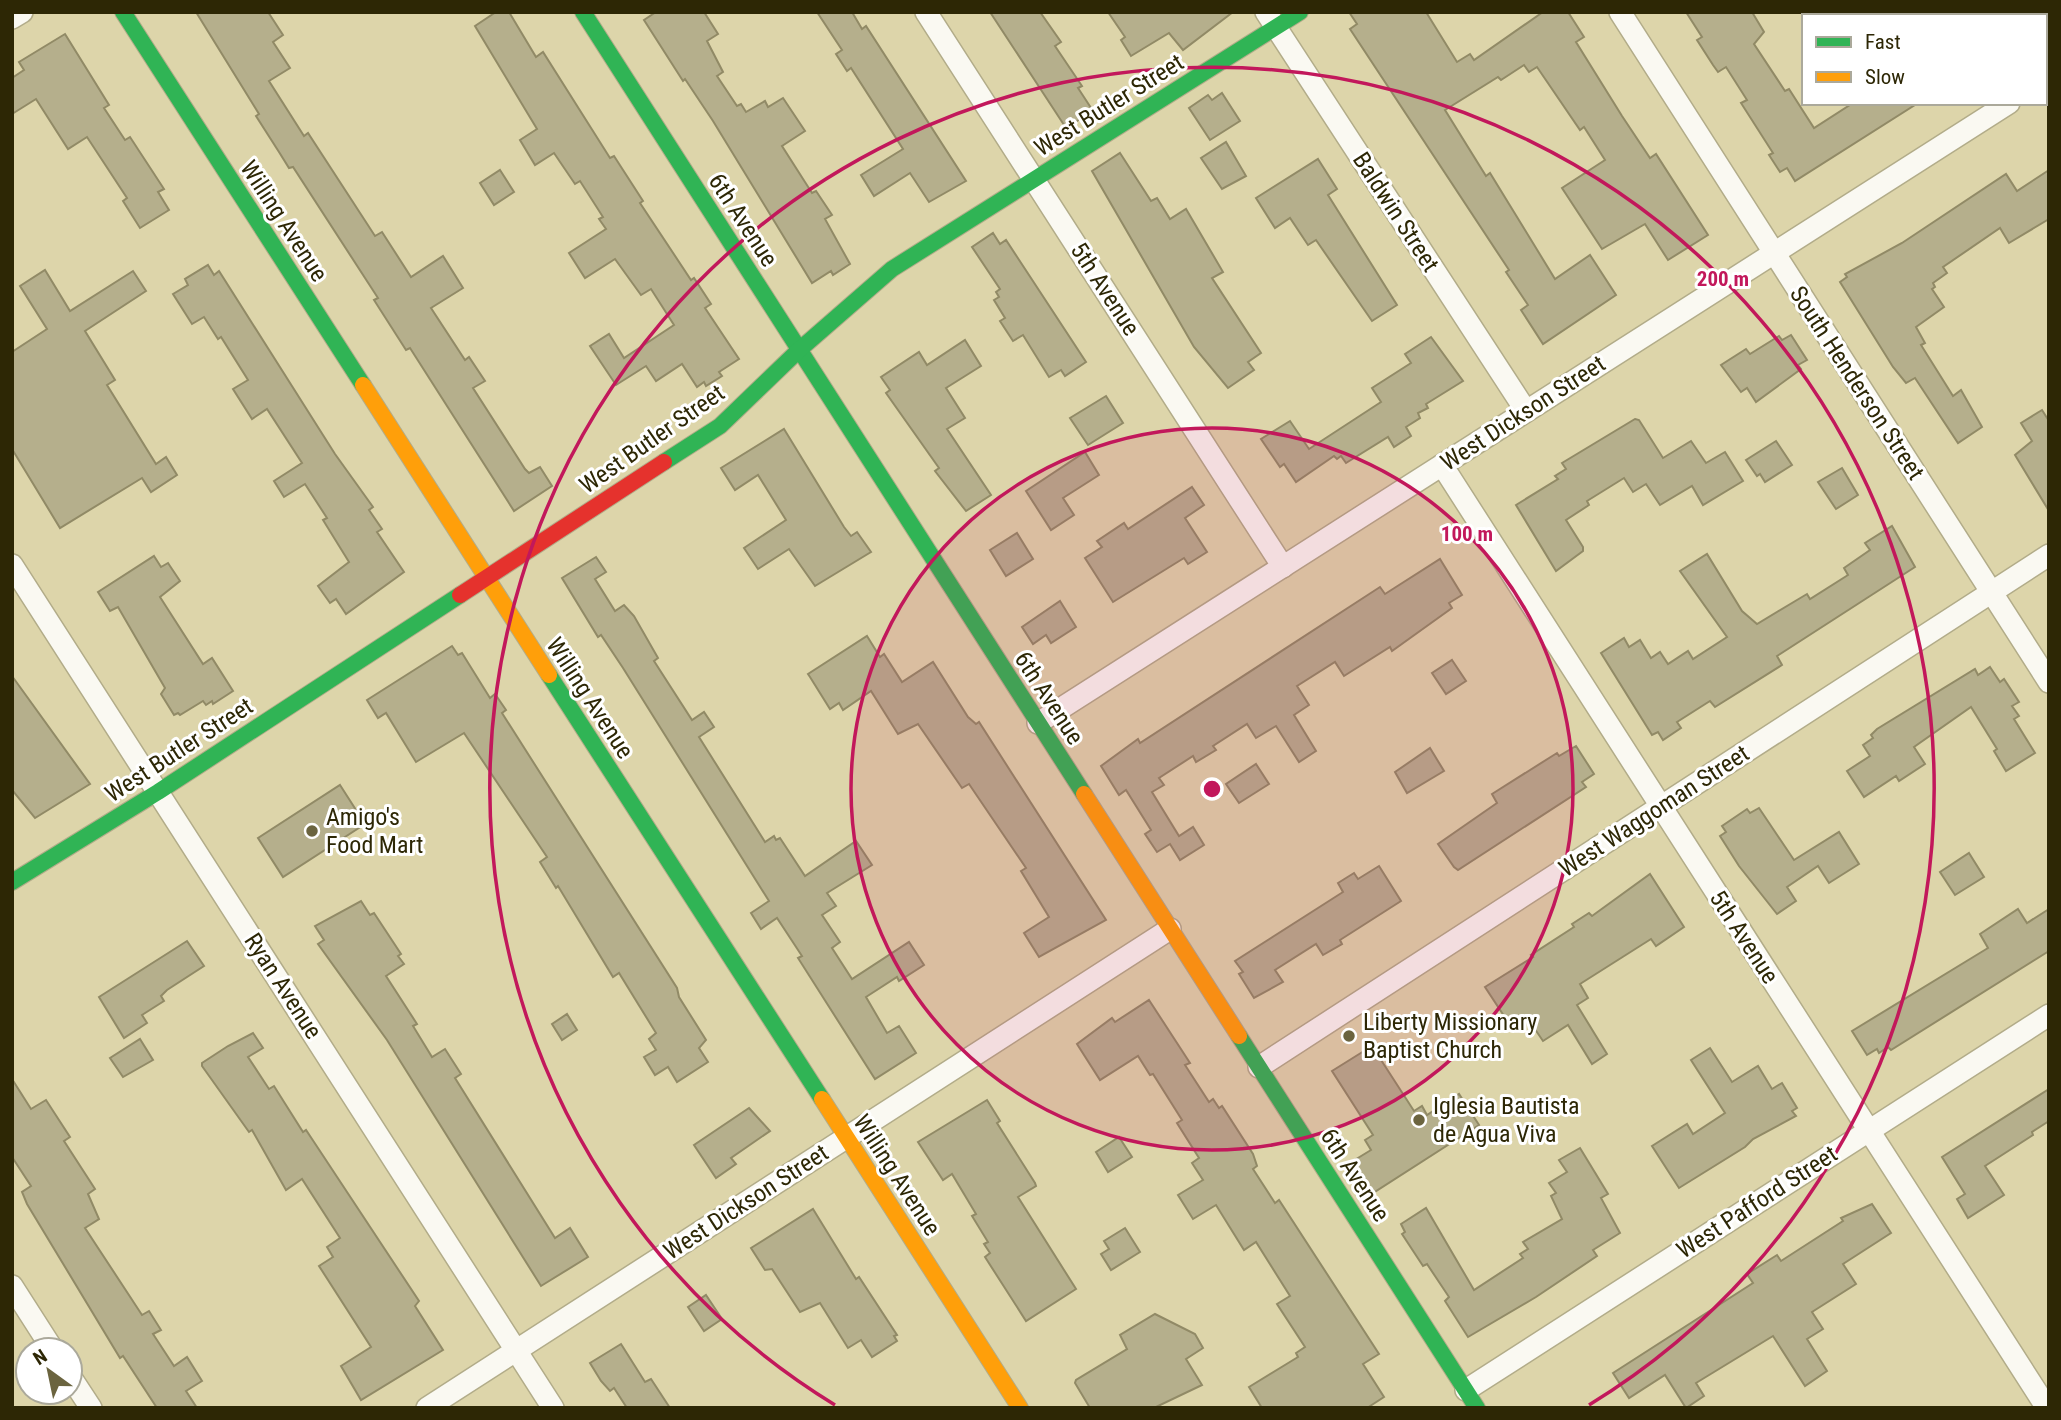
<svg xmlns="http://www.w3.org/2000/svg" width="2061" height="1420" viewBox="0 0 2061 1420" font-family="'Roboto Condensed',sans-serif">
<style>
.building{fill:#b5af8c;stroke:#918a66;stroke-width:2}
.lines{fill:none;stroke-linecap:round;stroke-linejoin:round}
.street-casing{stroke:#b2ac89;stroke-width:24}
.fast-casing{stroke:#b2ac89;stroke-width:18}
.slow-casing{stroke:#b2ac89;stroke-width:18}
.jam-casing{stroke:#b2ac89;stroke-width:18}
.street{stroke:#faf9f2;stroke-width:21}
.fast{stroke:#30b455;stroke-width:16}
.slow{stroke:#ff9f0a;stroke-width:16}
.jam{stroke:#e5322d;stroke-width:16}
.ring{fill:none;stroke:#c2185b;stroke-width:3.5}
.poi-dot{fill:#6b643f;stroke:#fff;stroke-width:2.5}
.labels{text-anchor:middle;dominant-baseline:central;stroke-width:6;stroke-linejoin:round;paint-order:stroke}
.street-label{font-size:24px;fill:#2d2705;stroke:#fff}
.poi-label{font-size:24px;fill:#2d2705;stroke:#fff;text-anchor:start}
.centre{fill:#c2185b;stroke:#fff;stroke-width:3.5}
.ring-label{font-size:21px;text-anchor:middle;font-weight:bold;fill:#c2185b;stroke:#fff;stroke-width:6;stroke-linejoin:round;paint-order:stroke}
</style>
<rect width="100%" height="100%" fill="#ddd5aa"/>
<!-- building -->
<g class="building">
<polygon points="196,12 268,12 283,35 273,42 290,68 269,81 304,136 308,133 375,236 382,232 411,277 443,256 463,288 431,308 465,360 469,357 485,381 473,388 525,469 529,473 540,467 552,486 514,511 410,348 406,350 374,300 378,298 293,167 289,168 279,152 256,116 259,114"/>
<polygon points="496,12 509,12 536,57 543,52 610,158 614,156 643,201 640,203 691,280 694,278 711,304 705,308 739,359 719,372 722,376 706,386 704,382 697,387 682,364 656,381 646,366 616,385 590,346 609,334 624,358 674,325 651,289 641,295 615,259 585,278 569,253 606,229 599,219 603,217 580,181 575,184 554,153 535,165 520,140 537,129 475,26"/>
<polygon points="656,12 704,12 718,34 707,41 723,72 717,76 737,106 741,104 746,112 765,101 768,107 783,98 805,131 782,146 812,193 816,191 832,215 825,219 850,264 833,275 831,271 812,283 713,121 685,79 683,81 644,20"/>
<polygon points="817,12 852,12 862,29 866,26 966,181 929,202 910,173 874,196 861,175 903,149 851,68 847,71 836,54 842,50"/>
<polygon points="990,12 1040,12 1061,42 1055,46 1082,86 1078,88 1093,111 1066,128"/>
<polygon points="1108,12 1233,12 1183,50 1169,33 1131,56 1121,40 1125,37"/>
<polygon points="1349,12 1426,12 1457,62 1470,54 1474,60 1543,12 1568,12 1584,37 1576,42 1622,116 1650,158 1656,154 1708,235 1668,260 1645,224 1602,249 1562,188 1605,160 1584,127 1580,130 1537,67 1529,72 1524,65 1501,80 1498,77 1445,110 1486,176 1490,173 1555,279 1590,255 1616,295 1543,344 1521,310 1528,305 1506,272 1509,270 1350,29 1357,24"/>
<polygon points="1686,12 1752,12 1764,32 1754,44 1785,91 1789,89 1814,128 1853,103 1918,103 1795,181 1787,168 1780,172 1769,155 1773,153 1741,103 1747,100 1726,67 1718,72 1713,65 1697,40 1702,37"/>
<polygon points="65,34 109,105 104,108 125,140 130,137 164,189 158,192 169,210 140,228 123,201 127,198 87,137 68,149 36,99 12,114 12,78 24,70 19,62"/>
<polygon points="1222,93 1240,121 1210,140 1189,108 1208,95 1212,100"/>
<polygon points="1226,142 1246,176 1222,189 1201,158"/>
<polygon points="1120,153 1151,201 1157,198 1170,219 1186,209 1223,272 1212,278 1261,353 1248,362 1254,370 1228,388 1194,347 1092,171"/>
<polygon points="1318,159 1337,189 1328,195 1397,305 1372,321 1316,240 1308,245 1290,218 1275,228 1256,198"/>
<polygon points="500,170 514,192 494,205 480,183"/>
<polygon points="2049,170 2049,219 2009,243 2000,228 1943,267 1947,273 1933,283 1935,287 1932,289 1944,307 1916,327 1925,343 1921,345 1953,396 1961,390 1982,427 1958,443 1915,378 1906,383 1893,367 1840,282 1847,277 1845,274 1902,243 2006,174 2017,191"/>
<polygon points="993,233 1000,244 1006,240 1086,362 1065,376 1061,370 1049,377 1023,335 1013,341 1000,321 1005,318 994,300 999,297 996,292 1000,289 972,247"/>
<polygon points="208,265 214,275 219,271 335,454 373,507 369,510 382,529 377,532 404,572 346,614 336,599 330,603 318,586 349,562 323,520 327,518 305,484 284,497 274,481 302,463 267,409 252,419 233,389 248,380 221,337 218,339 204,317 192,324 173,294 188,285 185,279"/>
<polygon points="45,270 70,311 133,271 146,291 85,331 115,380 107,385 156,464 166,457 177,475 151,492 142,478 60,528 12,449 12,352 47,329 20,286"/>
<polygon points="1791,335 1807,360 1798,365 1801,369 1756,402 1747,388 1741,392 1721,365 1746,349 1750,354 1779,336 1782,340"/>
<polygon points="1431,337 1463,381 1426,404 1428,408 1418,413 1420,418 1406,427 1411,436 1394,447 1388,437 1346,463 1341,456 1337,459 1334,456 1296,482 1284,464 1280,467 1261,439 1290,421 1309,449 1381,402 1372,388 1411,363 1405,354"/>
<polygon points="965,340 981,366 946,388 965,418 947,429 991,495 966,511 935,471 939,468 886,393 890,390 881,377 919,352 927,365"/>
<polygon points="1106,396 1123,423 1088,445 1070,418"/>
<polygon points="2042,410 2049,421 2049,511 2015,455 2032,441 2021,423"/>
<polygon points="1635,419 1639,420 1663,458 1691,441 1706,463 1725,452 1743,481 1703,505 1692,486 1660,505 1646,484 1633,492 1624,478 1587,501 1589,505 1566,520 1583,547 1583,551 1556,571 1516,505 1558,479 1555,476 1566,469 1562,463"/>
<polygon points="784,429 844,527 851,536 857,532 871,552 815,586 789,549 758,569 744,548 786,520 758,475 735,490 721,468"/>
<polygon points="1776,441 1792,465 1765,482 1760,474 1757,476 1746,460"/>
<polygon points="1085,452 1099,475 1063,498 1074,515 1051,530 1026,491"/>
<polygon points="1842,468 1858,495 1836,509 1818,482"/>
<polygon points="1192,487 1204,505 1185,518 1207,552 1188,564 1184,558 1113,602 1085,558 1102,547 1097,541 1124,523 1128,529"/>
<polygon points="1892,526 1915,567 1777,656 1782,665 1715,707 1710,701 1677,722 1681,728 1663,740 1658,732 1652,735 1601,653 1624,638 1629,647 1640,640 1651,658 1660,652 1668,664 1688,651 1693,659 1727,637 1680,571 1707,554 1742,611 1757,624 1807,594 1810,599 1848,575 1844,568 1870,550 1865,543"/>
<polygon points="1017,533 1033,559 1006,576 990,550"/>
<polygon points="154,556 161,567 168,563 180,581 160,597 203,664 212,658 233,691 213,704 212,701 206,705 203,701 180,715 178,713 174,715 161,694 165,688 118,607 110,611 98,592"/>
<polygon points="596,557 606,572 595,579 615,611 624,605 634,616 658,658 654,661 692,720 704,712 714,727 699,737 765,842 774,836 776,840 780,838 805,876 856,841 872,865 827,893 836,906 822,915 840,942 832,948 852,979 909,942 924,965 899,981 897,977 866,997 887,1033 899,1026 916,1053 875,1079 798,958 802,956 777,918 761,929 751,913 769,901 623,668 601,635 598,637 562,578"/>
<polygon points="1440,559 1462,595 1449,603 1452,608 1392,651 1390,647 1344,676 1335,662 1297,686 1309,705 1294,715 1316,751 1299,762 1276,726 1256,738 1247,724 1213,746 1216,750 1196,762 1193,756 1159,778 1164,785 1152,792 1179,836 1193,827 1204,845 1180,860 1170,844 1157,852 1145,834 1151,830 1126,790 1119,795 1101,766 1138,739 1140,743 1380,587 1385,594"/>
<polygon points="1060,601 1076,627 1051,643 1046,635 1033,644 1022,627"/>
<polygon points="867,636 880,657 884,654 902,682 933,662 968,717 976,724 979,722 1106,920 1039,957 1024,933 1049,917 1021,871 1026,868 969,784 962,788 918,724 898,734 871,691 843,710 839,703 830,709 810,677 808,674"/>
<polygon points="452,646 458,655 462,653 490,698 495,694 506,710 502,713 677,988 679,997 706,1040 699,1048 708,1062 677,1082 668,1067 655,1075 644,1057 656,1050 649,1039 656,1033 619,973 613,977 558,886 556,888 540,862 547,857 464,733 416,762 386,713 378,718 367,700"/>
<polygon points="1452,660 1466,681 1446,694 1432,673"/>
<polygon points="1990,667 2000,682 2004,679 2019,702 2012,706 2019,716 2014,719 2035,753 2006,771 1994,751 1997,749 1971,707 1914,747 1925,764 1899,781 1896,776 1864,797 1847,771 1870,756 1863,745 1873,738 1871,735 1877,729 1975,669 1978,675"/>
<polygon points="12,676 90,784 35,818 12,790"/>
<polygon points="1576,746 1594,774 1582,782 1586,787 1458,870 1454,867 1438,844 1497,803 1492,794 1557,753 1559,756"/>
<polygon points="1430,748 1444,771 1407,793 1395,772"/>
<polygon points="1256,764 1269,784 1239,803 1226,784"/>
<polygon points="340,785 365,824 283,877 258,838"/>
<polygon points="1759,808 1794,860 1839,832 1859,864 1829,883 1818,866 1787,887 1796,901 1777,914 1739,866 1720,836 1726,832 1722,826 1747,809 1750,813"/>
<polygon points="1969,853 1984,877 1955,895 1940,872"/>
<polygon points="1379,866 1401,901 1340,940 1342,944 1323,955 1316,944 1275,970 1283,982 1254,998 1239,974 1243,972 1235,961 1343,892 1338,883 1354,873 1358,879"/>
<polygon points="1650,874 1684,927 1656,946 1651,939 1580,984 1588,998 1577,1005 1607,1054 1592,1064 1568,1025 1543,1041 1528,1019 1521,1024 1516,1016 1508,1022 1485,987 1533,957 1531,955 1574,927 1572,924 1589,913 1592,916"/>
<polygon points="361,901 370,915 374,913 401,954 398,956 404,964 386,976 417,1024 413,1026 432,1057 445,1049 461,1074 455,1078 555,1238 570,1228 588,1257 541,1286 387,1040 318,944 324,940 315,926"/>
<polygon points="2018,909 2027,923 2049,909 2049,951 1891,1050 1888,1047 1879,1053 1877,1049 1867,1055 1852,1031 1988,948 1980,934"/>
<polygon points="187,941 204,966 167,990 161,996 164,1001 142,1015 147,1023 124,1038 99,997"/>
<polygon points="1149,1000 1190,1063 1185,1065 1209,1102 1213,1099 1219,1108 1222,1106 1253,1154 1257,1166 1253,1169 1275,1203 1279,1200 1379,1354 1363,1364 1384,1397 1367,1408 1262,1408 1249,1387 1298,1357 1296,1353 1305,1347 1277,1304 1290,1296 1256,1242 1244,1250 1216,1205 1193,1219 1178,1195 1203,1180 1192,1163 1199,1158 1177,1123 1182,1120 1153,1074 1150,1075 1138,1056 1100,1080 1077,1044 1112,1018 1115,1022"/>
<polygon points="567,1014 577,1030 562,1040 552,1024"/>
<polygon points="253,1033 263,1048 248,1057 269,1089 274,1086 303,1132 306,1130 314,1142 419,1301 415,1306 443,1350 361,1400 341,1366 371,1347 319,1266 333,1257 327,1247 340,1238 302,1179 286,1190 252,1130 249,1132 202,1066 202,1063 228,1046"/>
<polygon points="140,1039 153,1060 123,1077 110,1058"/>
<polygon points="1372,1046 1414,1111 1422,1106 1427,1115 1459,1094 1479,1125 1373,1193 1353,1161 1371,1150 1365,1140 1373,1135 1332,1071"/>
<polygon points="1710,1048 1732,1082 1758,1066 1772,1089 1782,1083 1797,1108 1792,1111 1796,1116 1753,1139 1745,1147 1679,1188 1652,1146 1687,1124 1693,1134 1725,1113 1691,1060"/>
<polygon points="12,1079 31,1109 46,1100 70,1137 64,1141 95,1189 88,1194 99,1219 85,1228 142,1315 149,1311 161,1330 153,1334 174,1366 187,1357 202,1381 186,1391 197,1408 157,1408 123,1356 120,1358 27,1204 22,1192 31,1186 12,1157"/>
<polygon points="2049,1089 2049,1121 2032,1132 2033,1135 1985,1166 2004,1195 1968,1218 1957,1199 1965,1194 1942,1157"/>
<polygon points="987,1100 1000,1121 997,1123 1035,1183 1036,1186 1018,1197 1076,1289 1026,1321 985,1257 990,1253 984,1244 988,1242 972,1216 976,1214 952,1174 943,1180 918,1142"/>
<polygon points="749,1108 770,1131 731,1158 736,1164 716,1178 694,1145"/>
<polygon points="1119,1137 1132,1157 1108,1172 1096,1152"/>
<polygon points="1580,1148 1608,1194 1601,1198 1620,1233 1593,1250 1597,1256 1536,1297 1468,1337 1445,1301 1449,1297 1427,1264 1423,1266 1402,1234 1405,1232 1401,1224 1426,1208 1474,1290 1523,1258 1520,1254 1528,1249 1523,1242 1562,1219 1551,1196 1556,1193 1549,1183 1567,1172 1559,1160"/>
<polygon points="1872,1204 1891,1233 1843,1264 1856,1284 1812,1312 1823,1329 1807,1339 1827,1371 1805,1386 1773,1336 1696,1383 1704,1396 1686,1408 1665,1375 1629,1398 1613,1373 1753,1283 1747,1274 1777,1255 1781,1261 1843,1221 1841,1218"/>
<polygon points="813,1209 856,1279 859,1277 897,1335 894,1336 897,1341 872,1357 861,1340 848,1348 820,1303 800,1312 772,1269 765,1270 751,1248"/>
<polygon points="1125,1228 1140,1252 1111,1270 1101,1254 1109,1249 1104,1241"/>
<polygon points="706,1295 722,1319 704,1331 688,1307"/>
<polygon points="1155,1314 1195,1334 1203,1348 1186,1359 1202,1385 1154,1408 1090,1408 1075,1383 1076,1380 1127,1349 1120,1335"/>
<polygon points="621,1344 645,1382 651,1379 670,1408 627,1408 614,1388 610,1391 601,1381 590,1363"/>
</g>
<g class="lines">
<!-- street casing -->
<g class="street-casing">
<g id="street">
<polyline points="926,12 1283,567"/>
<polyline points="1266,12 1526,411"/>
<polyline points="1620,12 2049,682"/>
<polyline points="1954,12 1956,16"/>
<polyline points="12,18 22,12"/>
<polyline points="2045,80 2049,78"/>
<polyline points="1442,465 2047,1408"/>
<polyline points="12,565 553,1408"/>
<polyline points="1038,723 2009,103"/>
<polyline points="1259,1067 2049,555"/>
<polyline points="12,1286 53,1350"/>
<polyline points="70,1376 91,1408"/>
<polyline points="1466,1390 2049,1015"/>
<polyline points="427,1408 1170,929"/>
</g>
</g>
<!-- fast casing -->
<g class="fast-casing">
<g id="fast">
<polyline points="123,12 363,385"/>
<polyline points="583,12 1084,794"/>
<polyline points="664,462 720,426 799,350 892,269 1300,12"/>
<polyline points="549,675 822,1099"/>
<polyline points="12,882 158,792 460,595"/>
<polyline points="1239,1036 1477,1408"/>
</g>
</g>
<!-- slow casing -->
<g class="slow-casing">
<g id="slow">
<polyline points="363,385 549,675"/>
<polyline points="1084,794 1239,1036"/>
<polyline points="822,1099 1020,1408"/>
</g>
</g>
<!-- jam casing -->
<g class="jam-casing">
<polyline id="jam" points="460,595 664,462"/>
</g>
<!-- street -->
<use href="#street" class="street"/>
<!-- fast -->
<use href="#fast" class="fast"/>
<!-- slow -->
<use href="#slow" class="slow"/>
<!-- jam -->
<use href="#jam" class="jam"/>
</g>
<!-- distance rings -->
<circle cx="1212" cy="789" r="361" fill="#c2185b" fill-opacity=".12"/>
<g class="ring">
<circle cx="1212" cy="789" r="361"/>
<path d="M835 1405A722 722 0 1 1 1589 1405"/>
</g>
<!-- markers -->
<g class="poi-dot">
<circle cx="312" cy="831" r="7"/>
<circle cx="1349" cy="1036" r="7"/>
<circle cx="1419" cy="1120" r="7"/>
</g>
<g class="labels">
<!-- street labels -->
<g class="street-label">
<text transform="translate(1109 105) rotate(-32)">West Butler Street</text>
<text transform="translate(1396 212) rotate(57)">Baldwin Street</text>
<text transform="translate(743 220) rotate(57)">6th Avenue</text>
<text transform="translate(284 221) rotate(57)">Willing Avenue</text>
<text transform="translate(1105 289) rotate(57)">5th Avenue</text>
<text transform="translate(1857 383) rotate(57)">South Henderson Street</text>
<text transform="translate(1523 413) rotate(-33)">West Dickson Street</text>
<text transform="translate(652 439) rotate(-35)">West Butler Street</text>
<text transform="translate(590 698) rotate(57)">Willing Avenue</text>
<text transform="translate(1049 698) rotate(57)">6th Avenue</text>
<text transform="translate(179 750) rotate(-33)">West Butler Street</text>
<text transform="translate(1654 811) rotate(-33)">West Waggoman Street</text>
<text transform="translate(1744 937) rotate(57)">5th Avenue</text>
<text transform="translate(283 986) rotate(57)">Ryan Avenue</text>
<text transform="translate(897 1175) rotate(57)">Willing Avenue</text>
<text transform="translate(1355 1175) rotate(57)">6th Avenue</text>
<text transform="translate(746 1202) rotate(-33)">West Dickson Street</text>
<text transform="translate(1757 1202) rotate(-33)">West Pafford Street</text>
</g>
<!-- poi labels -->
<g class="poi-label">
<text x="326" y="817">Amigo's<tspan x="326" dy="28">Food Mart</tspan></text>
<text x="1363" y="1022">Liberty Missionary<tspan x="1363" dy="28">Baptist Church</tspan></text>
<text x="1433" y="1106">Iglesia Bautista<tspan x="1433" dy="28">de Agua Viva</tspan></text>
</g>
</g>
<circle cx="1212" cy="789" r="10" class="centre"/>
<g class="ring-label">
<text x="1723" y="286">200 m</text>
<text x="1467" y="541">100 m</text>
</g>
<!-- border -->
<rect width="2061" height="1420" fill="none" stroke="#2d2705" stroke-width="28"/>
<!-- legend -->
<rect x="1802" y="14" width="245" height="91" fill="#ffffff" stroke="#aba99b" stroke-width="2"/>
<rect x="1816" y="37" width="35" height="10" fill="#30b455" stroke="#aba99b" stroke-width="2"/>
<text x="1865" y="49" font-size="21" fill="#2d2705">Fast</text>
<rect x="1816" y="72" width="35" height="10" fill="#ff9f0a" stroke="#aba99b" stroke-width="2"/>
<text x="1865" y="84" font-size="21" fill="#2d2705">Slow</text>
<!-- north arrow -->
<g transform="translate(49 1371) rotate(327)"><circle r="33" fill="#ffffff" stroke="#aba99b" stroke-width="2"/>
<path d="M0-5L12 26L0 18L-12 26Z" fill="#6b643f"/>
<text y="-10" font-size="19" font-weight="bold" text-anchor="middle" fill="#2d2705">N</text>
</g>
</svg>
